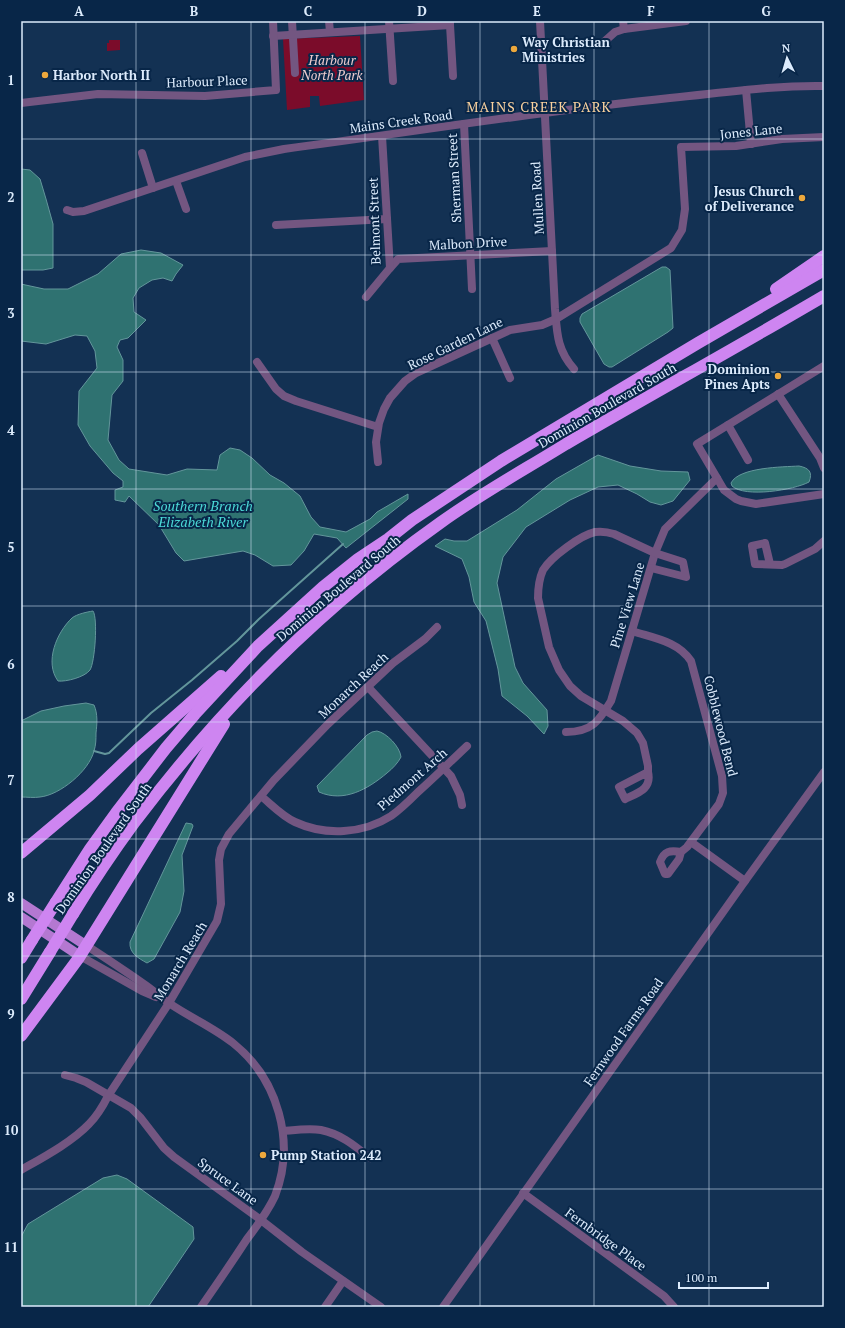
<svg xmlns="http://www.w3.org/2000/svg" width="845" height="1328" viewBox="0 0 845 1328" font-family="'PT Serif',serif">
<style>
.green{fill:#7b0c2a}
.water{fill:#2f7271;stroke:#63969b}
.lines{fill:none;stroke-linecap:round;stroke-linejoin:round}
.stream{stroke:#63969b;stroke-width:2}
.minor{stroke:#735681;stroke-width:8}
.major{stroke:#b478d1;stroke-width:10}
.highway{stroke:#ce85f1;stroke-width:12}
.highway-bridge{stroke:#ce85f1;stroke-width:12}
.grid{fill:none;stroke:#dcebfc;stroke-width:1;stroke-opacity:0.55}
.poi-dot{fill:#eda83c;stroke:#082648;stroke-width:1.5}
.labels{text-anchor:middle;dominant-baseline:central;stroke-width:4;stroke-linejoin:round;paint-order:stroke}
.poi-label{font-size:13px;font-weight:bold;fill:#dcebfc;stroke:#082648;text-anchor:start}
.park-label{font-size:13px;font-style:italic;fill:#efccce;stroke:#082648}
.street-label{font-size:13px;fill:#dcebfc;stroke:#082648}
.neighbourhood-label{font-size:14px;letter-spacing:1px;fill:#f9d19e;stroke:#082648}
.water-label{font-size:14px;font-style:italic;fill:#4bd8d6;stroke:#082648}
.neatline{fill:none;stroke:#dcebfc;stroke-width:1.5}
.grid-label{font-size:13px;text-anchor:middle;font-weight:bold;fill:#dcebfc}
</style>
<rect width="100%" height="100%" fill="#133153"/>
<!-- green -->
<g class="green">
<polygon points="360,36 364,100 320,106 319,96 310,96 310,107 287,110 283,39"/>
<polygon points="109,40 120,40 120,50 107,51 107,43 109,43"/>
</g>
<!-- water -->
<g class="water">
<polygon points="21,169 30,170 40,179 46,199 53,224 53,268 43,270 21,270"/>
<polygon points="141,250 161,253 183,265 176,274 172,281 163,278 152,280 139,288 133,298 134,312 146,320 128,338 120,340 117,347 123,360 123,381 112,395 108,440 119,460 129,469 167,475 187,469 217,470 220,455 230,448 240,450 252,458 270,475 284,483 300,496 311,517 320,527 346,532 370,519 377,512 408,494 408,499 346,548 337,538 314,534 304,551 291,565 273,566 255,555 243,551 184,561 176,553 159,525 129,496 125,502 115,500 115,490 123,487 123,481 113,473 90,446 78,425 79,391 97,368 95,351 87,336 75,335 46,344 21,341 21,349 21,284 44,289 68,289 98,274 121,254"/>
<polygon points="662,267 666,267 670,270 673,328 668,332 612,367 609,367 604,364 580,322 580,318 582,314"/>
<polygon points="598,455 630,466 661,471 688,472 690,480 673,501 661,505 650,502 637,494 618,485 598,487 570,500 526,527 503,557 497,583 515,667 523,683 547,710 548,726 544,734 527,716 502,696 498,669 486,621 474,602 469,577 462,559 435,546 445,539 454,541 467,541 517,510 556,479"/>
<path d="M799,466C809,468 813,472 809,482C794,490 745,498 732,486L731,483C739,467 783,467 799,466Z"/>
<path d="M93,611C98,618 95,662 90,670C85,677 66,682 58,681C44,662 57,632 72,618C77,614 87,612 93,611Z"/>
<path d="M86,703L94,705C98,714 97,724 96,733C96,739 96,745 94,751C89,771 60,795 40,797C34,798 27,797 21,797V721L41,711L64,706Z"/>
<path d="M377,731C387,733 400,747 401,757C398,763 392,769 387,773C368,789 344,803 319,792L317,786L367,735L372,732Z"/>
<path d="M186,823L192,824L193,826L182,855L184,891L180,912L154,959L147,963C138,958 129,953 130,942Z"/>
<polygon points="117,1175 127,1179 193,1227 194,1239 148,1307 21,1307 21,1237 28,1224 103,1178"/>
</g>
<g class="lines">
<!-- stream -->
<polyline class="stream" points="94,751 105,754 109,753 151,713 192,680 237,641 259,619 343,544"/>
<!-- minor -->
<g class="minor">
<polyline points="292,21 295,73"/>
<polyline points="329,21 330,32"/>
<polyline points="389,21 393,81"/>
<path d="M540,21L555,309C557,333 557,350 574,369"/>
<polyline points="623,21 624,29"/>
<polyline points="450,25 453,76"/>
<polyline points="273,36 450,25 450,21"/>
<polyline points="605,41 615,32 624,29 686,21"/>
<polyline points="746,90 751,144"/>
<polyline points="21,103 98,94 205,96 276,90 273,21"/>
<polyline points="464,124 472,289"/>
<polyline points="142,153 153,188"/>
<polyline points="176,181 186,209"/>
<path d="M67,210L73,212L84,211L245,157L284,149C413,132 541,111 670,98C722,93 773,85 824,86"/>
<polyline points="276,225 387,219"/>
<polyline points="390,268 398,259 552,251"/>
<polyline points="366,297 390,268 382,136"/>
<polyline points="492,338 510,378"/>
<polyline points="257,362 276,389 284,396 296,401 378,427"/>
<polyline points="824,366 697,444 724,490 736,499 741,501 756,504 824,494"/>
<polyline points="778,394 820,458 824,468"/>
<polyline points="728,425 748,460"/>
<polyline points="378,462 376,442 379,423 384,409 390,398 405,381 416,373 510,330 542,325 556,319 671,248 682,230 685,209 681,147 736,146 782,139 824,137"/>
<polyline points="770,564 765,543 752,546 755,564 782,565 785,564 815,549 824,541"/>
<path d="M632,631C653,638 678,641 691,661L722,776L723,793L719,804L687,847L681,852C670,850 664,851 660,862L665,874H668L679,859L681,852"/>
<polyline points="368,687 451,776 460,795 462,805"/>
<path d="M566,732C592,732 599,721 611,701L655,553L665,529L717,478"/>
<path d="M648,772C652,789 638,793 625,799L619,787L648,772V766L643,743L637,733L623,721L581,696L570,686L559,670L549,647L538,598C538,588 539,579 543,570C551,557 581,535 595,532C602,531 608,532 614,534L655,553L683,562L686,577L651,568"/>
<path d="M261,796C272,805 282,816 295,822C325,836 363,834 391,816C401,809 410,800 418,792C435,777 451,761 467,746"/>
<polyline points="691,842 745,881"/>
<path d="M87,946C106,958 125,971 144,984C153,990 160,997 169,1003C189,1017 213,1027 233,1043C278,1079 296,1142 275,1196C268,1211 257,1226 247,1239C232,1262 217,1284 201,1307"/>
<polyline points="80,956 142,991 156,997"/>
<polyline points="65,1075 76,1078 86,1082 131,1108 140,1117 164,1148 174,1157 261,1220 302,1252 381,1307"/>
<path d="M283,1131C295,1130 309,1128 321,1130C341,1134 355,1146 370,1158"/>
<path d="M21,1170C42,1158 72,1142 89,1124C97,1116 103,1106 108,1096L169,1003L217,921L221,904L219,860L221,849L229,834L274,780L328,724L393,663L425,639L437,627"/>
<polyline points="523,1193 664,1296 674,1307"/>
<polyline points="325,1307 343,1281"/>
<polyline points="443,1307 745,881 824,772"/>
</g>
<!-- major -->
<g class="major">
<polyline points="21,903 87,946"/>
<polyline points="21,917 80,956"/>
</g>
<!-- highway -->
<g class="highway">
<polyline points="776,289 824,256"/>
<polyline points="21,853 90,795 138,749 221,676"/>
<polyline points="56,902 90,849 116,813 166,748 195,714 258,646 323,587 358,559 388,539 412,520 501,461 698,343 824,270"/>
<path d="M73,914C92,883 112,853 134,823C220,709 323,606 440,523C480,494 524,470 566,444C652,394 739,346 824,296"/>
<polyline points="21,958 32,940"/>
<polyline points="21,999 50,952"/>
<polyline points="21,1036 78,959 224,724"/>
</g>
<!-- highway-bridge -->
<g class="highway-bridge">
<polyline points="32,940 56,902"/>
<polyline points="50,952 73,914"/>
</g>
</g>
<!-- grid -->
<path class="grid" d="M136,21V1307M251,21V1307M365,21V1307M480,21V1307M594,21V1307M709,21V1307M21,139H824M21,255H824M21,372H824M21,489H824M21,606H824M21,722H824M21,839H824M21,956H824M21,1073H824M21,1189H824"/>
<!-- markers -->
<g class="poi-dot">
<circle cx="514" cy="49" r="4"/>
<circle cx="45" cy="75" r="4"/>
<circle cx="802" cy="198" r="4"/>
<circle cx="778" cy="376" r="4"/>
<circle cx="263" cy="1155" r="4"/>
</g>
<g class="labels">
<!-- poi labels -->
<g class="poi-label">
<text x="522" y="42">Way Christian<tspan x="522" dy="15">Ministries</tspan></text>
<text x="53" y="75">Harbor North II</text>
<text x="794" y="191" text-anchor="end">Jesus Church<tspan x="794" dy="15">of Deliverance</tspan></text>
<text x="770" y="369" text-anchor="end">Dominion<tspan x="770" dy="15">Pines Apts</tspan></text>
<text x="271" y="1155">Pump Station 242</text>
</g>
<!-- park labels -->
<g class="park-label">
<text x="332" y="60">Harbour<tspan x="332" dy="15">North Park</tspan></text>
</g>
<!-- street labels -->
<g class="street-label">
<text transform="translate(207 81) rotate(-2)">Harbour Place</text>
<text transform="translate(401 121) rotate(-8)">Mains Creek Road</text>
<text transform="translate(751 131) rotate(-6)">Jones Lane</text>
<text transform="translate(454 178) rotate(-93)">Sherman Street</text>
<text transform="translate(537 198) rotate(-93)">Mullen Road</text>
<text transform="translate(374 221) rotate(-92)">Belmont Street</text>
<text transform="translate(468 243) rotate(-3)">Malbon Drive</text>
<text transform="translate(455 343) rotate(-26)">Rose Garden Lane</text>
<text transform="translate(607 405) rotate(-30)">Dominion Boulevard South</text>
<text transform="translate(338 588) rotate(-40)">Dominion Boulevard South</text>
<text transform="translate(627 605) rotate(-73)">Pine View Lane</text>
<text transform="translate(353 685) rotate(-43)">Monarch Reach</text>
<text transform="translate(721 726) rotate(76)">Cobblewood Bend</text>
<text transform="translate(412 779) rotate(-41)">Piedmont Arch</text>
<text transform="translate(103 848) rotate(-55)">Dominion Boulevard South</text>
<text transform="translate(180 961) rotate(-59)">Monarch Reach</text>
<text transform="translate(623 1032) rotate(-55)">Fernwood Farms Road</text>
<text transform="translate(228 1181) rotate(36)">Spruce Lane</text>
<text transform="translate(606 1239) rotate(36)">Fernbridge Place</text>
</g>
<!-- neighbourhood labels -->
<g class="neighbourhood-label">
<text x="539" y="106">MAINS CREEK PARK</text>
</g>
<!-- water labels -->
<g class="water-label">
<text x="203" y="505">Southern Branch<tspan x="203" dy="16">Elizabeth River</tspan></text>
</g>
</g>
<!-- border -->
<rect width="845" height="1328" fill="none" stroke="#082648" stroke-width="44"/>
<!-- north arrow -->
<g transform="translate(787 58) rotate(355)" stroke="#082648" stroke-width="3" paint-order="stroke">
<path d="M0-3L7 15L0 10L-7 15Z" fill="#dcebfc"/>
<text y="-6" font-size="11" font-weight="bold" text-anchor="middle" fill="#dcebfc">N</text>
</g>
<!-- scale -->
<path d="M679 1282v6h89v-6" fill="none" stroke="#dcebfc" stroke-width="2"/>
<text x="685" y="1282" font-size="12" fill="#dcebfc" stroke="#082648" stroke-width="3" paint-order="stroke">100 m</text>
<rect x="22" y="22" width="801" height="1284" class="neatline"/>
<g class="grid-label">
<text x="79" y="16">A</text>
<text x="194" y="16">B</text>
<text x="308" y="16">C</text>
<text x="422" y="16">D</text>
<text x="537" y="16">E</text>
<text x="651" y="16">F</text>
<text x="766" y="16">G</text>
<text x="11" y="85">1</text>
<text x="11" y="202">2</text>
<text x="11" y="318">3</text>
<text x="11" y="435">4</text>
<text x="11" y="552">5</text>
<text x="11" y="669">6</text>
<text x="11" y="785">7</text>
<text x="11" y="902">8</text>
<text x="11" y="1019">9</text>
<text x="11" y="1135">10</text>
<text x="11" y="1252">11</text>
</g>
</svg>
